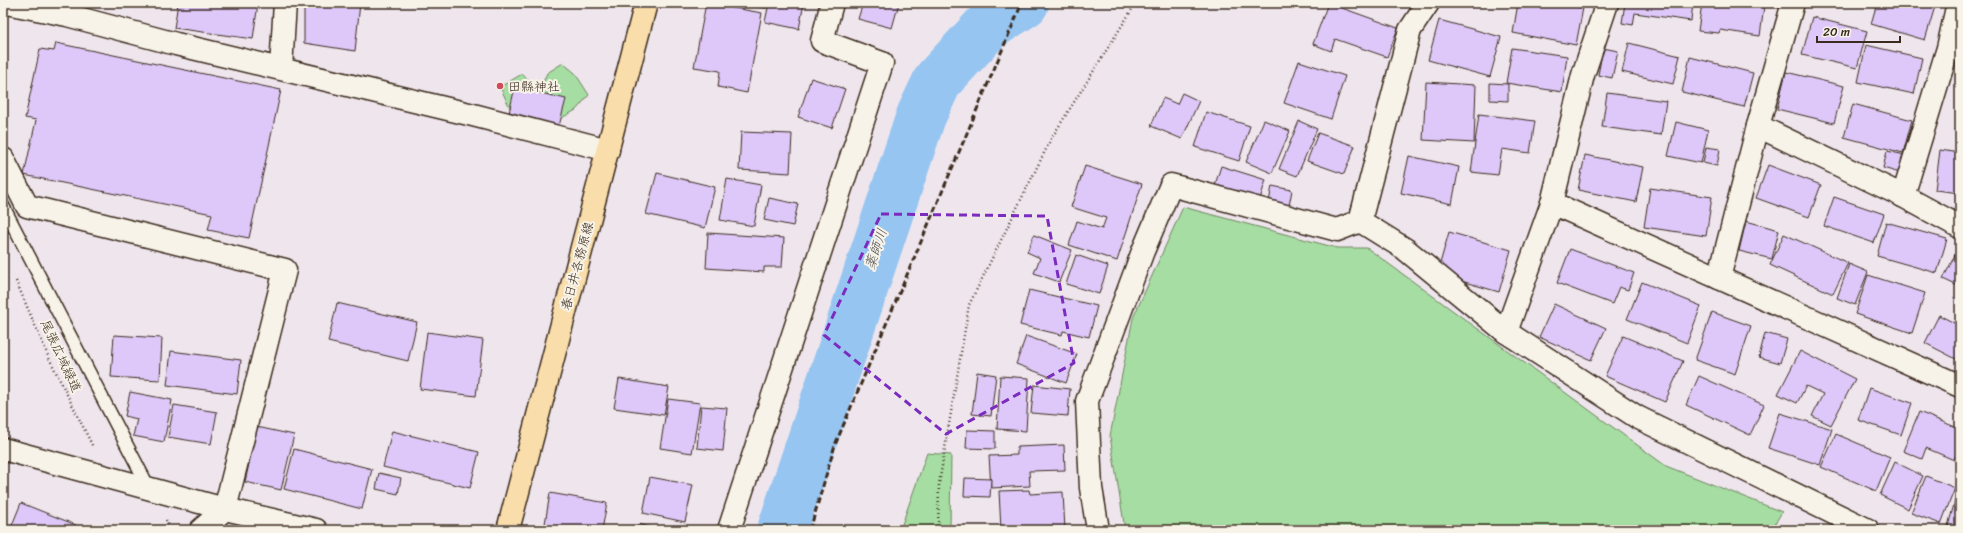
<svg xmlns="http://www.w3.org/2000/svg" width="1963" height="533" viewBox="0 0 1963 533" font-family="Sriracha,'Klee One',sans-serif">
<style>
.green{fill:#a5dda2;stroke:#708460}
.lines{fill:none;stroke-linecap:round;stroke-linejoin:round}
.river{stroke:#96c5f1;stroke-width:50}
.building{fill:#ddc8f9;stroke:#3b2a1e}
.lane-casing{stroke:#3b2a1e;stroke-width:15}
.street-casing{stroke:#3b2a1e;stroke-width:25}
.primary-casing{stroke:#3b2a1e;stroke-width:25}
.path{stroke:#3b2a1e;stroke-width:2.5;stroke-dasharray:1 3;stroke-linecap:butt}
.lane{stroke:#f7f3e8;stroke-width:12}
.street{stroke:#f7f3e8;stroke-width:22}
.primary{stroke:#f9deab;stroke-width:22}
.rail{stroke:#3b2a1e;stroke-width:3;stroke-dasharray:6 3;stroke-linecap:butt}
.marked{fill:none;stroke:#7b2cbf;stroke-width:3;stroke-dasharray:8 5;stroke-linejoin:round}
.poi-dot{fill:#d1495b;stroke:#f7f3e8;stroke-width:1.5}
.labels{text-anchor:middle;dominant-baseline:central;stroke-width:4;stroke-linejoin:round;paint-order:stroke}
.poi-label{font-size:13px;fill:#3b2a1e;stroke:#f7f3e8;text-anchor:start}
.street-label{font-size:13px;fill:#3b2a1e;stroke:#f7f3e8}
.water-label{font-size:14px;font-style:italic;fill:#525153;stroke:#f7f3e8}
</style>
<rect width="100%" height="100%" fill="#efe6ed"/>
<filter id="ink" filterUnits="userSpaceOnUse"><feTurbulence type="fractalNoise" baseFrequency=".025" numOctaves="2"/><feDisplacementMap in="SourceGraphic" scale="8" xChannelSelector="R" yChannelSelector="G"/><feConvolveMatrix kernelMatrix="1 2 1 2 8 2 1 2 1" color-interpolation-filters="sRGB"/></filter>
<g filter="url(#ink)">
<!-- green -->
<g class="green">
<polygon points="563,63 575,73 589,95 576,110 558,120 533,112 510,108 500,87 522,74 534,85 543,82 547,73"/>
<polygon points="1183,207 1337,248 1367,248 1666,466 1782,512 1771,530 1125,530 1110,436 1133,318"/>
<polygon points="927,453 951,455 950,530 900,530"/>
</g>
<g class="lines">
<!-- river -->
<polyline class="river" points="782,530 921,116 938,80 987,27 1024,3"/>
</g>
<!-- building -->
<g class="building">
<polygon points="53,3 85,3 83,12"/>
<polygon points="178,3 258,3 253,39 174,28"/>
<polygon points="304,3 360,3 355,51 304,43"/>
<polygon points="706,3 762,13 747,93 718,87 720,71 694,67"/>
<polygon points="733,3 767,3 766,8"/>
<polygon points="769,3 804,3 799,29 765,22"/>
<polygon points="863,3 899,3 892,28 858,19"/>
<polygon points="1328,3 1398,28 1387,57 1335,39 1331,51 1313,44"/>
<polygon points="1518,3 1556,3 1583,8 1576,45 1513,33"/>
<polygon points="1625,3 1693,3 1691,21 1635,13 1633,25 1622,23"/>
<polygon points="1702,3 1742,3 1764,6 1760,36 1720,30 1719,33 1698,31"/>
<polygon points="1877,3 1936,3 1925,40 1871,24"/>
<polygon points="1812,17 1867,31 1857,68 1802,55"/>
<polygon points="1439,20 1501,37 1490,77 1428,60"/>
<polygon points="56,43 281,90 249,238 208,230 212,214 24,175 36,120 25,118 40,49 54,51"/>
<polygon points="1629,43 1680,56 1673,84 1622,72"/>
<polygon points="1866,45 1922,58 1914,94 1858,82"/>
<polygon points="1512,48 1567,56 1562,92 1506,83"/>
<polygon points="1603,48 1618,51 1612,78 1598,75"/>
<polygon points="1690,57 1753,73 1744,107 1682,92"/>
<polygon points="1299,61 1345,76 1331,119 1284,103"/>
<polygon points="1786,72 1844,86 1834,123 1777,109"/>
<polygon points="811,78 845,89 832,128 798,117"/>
<polygon points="1426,82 1476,85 1474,143 1423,140"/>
<polygon points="1490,83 1508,84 1508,101 1490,100"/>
<polygon points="515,87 566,99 558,130 508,117"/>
<polygon points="1182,93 1199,101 1182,139 1151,126 1163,98 1177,104"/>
<polygon points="1607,93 1666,101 1661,135 1602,127"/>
<polygon points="1853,104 1912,120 1903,153 1844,137"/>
<polygon points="1206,112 1250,126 1239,161 1195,147"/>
<polygon points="1479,114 1535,121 1530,153 1502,149 1498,175 1471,172"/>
<polygon points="1264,120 1290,131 1272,173 1246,162"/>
<polygon points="1299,121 1317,129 1297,176 1279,169"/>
<polygon points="1676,122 1708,130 1701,163 1668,156"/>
<polygon points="741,132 792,134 790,173 739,170"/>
<polygon points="1318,133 1355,146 1344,174 1307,161"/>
<polygon points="1706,147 1720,149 1717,166 1703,163"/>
<polygon points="1940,150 1960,153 1960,193 1935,190"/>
<polygon points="1887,151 1905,155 1900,173 1883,168"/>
<polygon points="1585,155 1643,167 1636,202 1578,190"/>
<polygon points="1409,156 1459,167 1452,204 1401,193"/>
<polygon points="1768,165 1821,185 1809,217 1756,198"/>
<polygon points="1085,166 1142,184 1117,261 1069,245 1077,221 1102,229 1106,218 1071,207"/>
<polygon points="1221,166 1266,180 1259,202 1214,188"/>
<polygon points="657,173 715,187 705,228 646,214"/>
<polygon points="727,179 761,185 754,226 720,220"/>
<polygon points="1272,186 1292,190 1289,206 1269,202"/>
<polygon points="1650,188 1712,197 1706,236 1644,227"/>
<polygon points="1834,197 1884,214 1874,243 1824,226"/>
<polygon points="769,198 798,204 793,226 764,220"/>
<polygon points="1746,221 1779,230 1772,259 1739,251"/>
<polygon points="1886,222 1947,239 1937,273 1877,256"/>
<polygon points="1449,232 1511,250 1499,292 1437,274"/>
<polygon points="708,233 784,238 782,267 764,267 764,272 706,268"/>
<polygon points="1784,234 1848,263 1833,294 1770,265"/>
<polygon points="1034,235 1072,250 1059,282 1034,273 1040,258 1027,252"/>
<polygon points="1570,249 1634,273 1628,290 1619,287 1612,304 1557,283"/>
<polygon points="1958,249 1960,250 1960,287 1943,279"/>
<polygon points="1076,255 1108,266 1099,294 1066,284"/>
<polygon points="1849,264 1868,272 1855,305 1837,298"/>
<polygon points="1868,275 1925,293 1912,333 1855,314"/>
<polygon points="1642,282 1701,306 1687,343 1627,319"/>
<polygon points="1029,290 1097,306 1089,337 1063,331 1062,335 1020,325"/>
<polygon points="337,303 417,322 408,361 328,342"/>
<polygon points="1554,304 1606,328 1591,360 1539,337"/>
<polygon points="1712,312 1751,326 1735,374 1695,360"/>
<polygon points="1939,315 1960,326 1960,361 1925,343"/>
<polygon points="427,332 483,340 476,396 420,389"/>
<polygon points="1765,333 1787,339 1780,363 1759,357"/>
<polygon points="114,335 162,338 160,380 111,377"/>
<polygon points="1026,336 1077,354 1066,383 1016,364"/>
<polygon points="1623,336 1683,361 1665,402 1605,376"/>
<polygon points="171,351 241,360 237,394 167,385"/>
<polygon points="1800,351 1855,379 1831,425 1812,416 1823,394 1806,386 1797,403 1778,394"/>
<polygon points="977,372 996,375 991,416 972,414"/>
<polygon points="1000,376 1029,378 1026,431 997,429"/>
<polygon points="1699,376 1764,405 1750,435 1686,405"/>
<polygon points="619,379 669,387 664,415 614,408"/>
<polygon points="1034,385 1070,389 1068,416 1031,413"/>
<polygon points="1869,388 1912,403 1901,435 1858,420"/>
<polygon points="130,392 172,400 164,442 133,436 137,419 125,416"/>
<polygon points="668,399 700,403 692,453 660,448"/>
<polygon points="174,405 217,412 211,444 168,437"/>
<polygon points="701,406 727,408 723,451 697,448"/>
<polygon points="1919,412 1960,429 1960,445 1954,460 1926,448 1922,459 1903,451"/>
<polygon points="1780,413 1832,429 1820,465 1768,448"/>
<polygon points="257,427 294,435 281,490 245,482"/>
<polygon points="967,430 995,431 995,449 966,448"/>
<polygon points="392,431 479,452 470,488 383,467"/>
<polygon points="1836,434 1890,457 1876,491 1821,467"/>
<polygon points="1064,445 1065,470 1029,471 1030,486 991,488 989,456 1017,455 1017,447"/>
<polygon points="294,449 372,469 362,509 284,489"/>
<polygon points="1895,462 1923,476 1908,509 1880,495"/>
<polygon points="379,473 401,478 398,494 376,489"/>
<polygon points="1926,476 1955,488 1941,524 1911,513"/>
<polygon points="650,477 693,485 685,522 643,513"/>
<polygon points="965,478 991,479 990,497 964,496"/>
<polygon points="1029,490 1030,494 1063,492 1065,530 1001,530 999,491"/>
<polygon points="550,493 607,503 602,530 544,530"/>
<polygon points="1957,493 1960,494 1960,530 1947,530"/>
<polygon points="3,497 8,499 3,507"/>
<polygon points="21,503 76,525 74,530 10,530"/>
<polygon points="638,524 662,530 637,530"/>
</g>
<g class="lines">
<!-- lane casing -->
<g class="lane-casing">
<polyline id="lane" points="3,206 149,488"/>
</g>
<!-- street casing -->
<g class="street-casing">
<g id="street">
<polyline points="6,3 67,15 176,44 473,115 608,150"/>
<polyline points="281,68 285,3"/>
<polyline points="1758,126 1903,196 1960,227"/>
<polyline points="3,159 27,206 285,270 225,509 201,530"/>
<polyline points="1903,196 1948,48 1958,3"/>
<polyline points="1552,203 1960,386"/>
<polyline points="1360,221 1405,249 1506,332 1637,417 1868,530"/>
<polyline points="1360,221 1410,30 1428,3"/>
<polyline points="1719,278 1758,126 1793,3"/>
<polyline points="1506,332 1552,203 1583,75 1607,3"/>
<polyline points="3,449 225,509 316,530"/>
<polyline points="729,530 882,63 822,41 832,3"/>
<polyline points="1098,530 1091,488 1087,401 1143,251 1171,185 1337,230 1360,221"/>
</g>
</g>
<!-- primary casing -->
<g class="primary-casing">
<polyline id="primary" points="508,530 646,3"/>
</g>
<!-- path -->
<g class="path">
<polyline points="16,281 49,358 93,447"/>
<polyline points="166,520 171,530"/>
<polyline points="938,530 939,484 969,305 1051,139 1136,3"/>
</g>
<!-- lane -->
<use href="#lane" class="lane"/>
<!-- street -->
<use href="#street" class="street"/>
<!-- primary -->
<use href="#primary" class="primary"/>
<!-- rail -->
<polyline class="rail" points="810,530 835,445 1022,3"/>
</g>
</g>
<!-- marked area -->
<path class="marked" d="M881,214L1047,216L1074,363L946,434L824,335Z"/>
<!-- markers -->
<circle class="poi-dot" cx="500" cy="86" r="4"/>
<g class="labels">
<!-- poi labels -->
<g class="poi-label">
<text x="508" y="86">田縣神社</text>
</g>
<!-- street labels -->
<g class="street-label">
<text transform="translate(577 266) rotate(-75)">春日井各務原線</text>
<text transform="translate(61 356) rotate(65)">尾張広域緑道</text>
</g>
<!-- water labels -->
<g class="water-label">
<text transform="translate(876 249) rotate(-71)">薬師川</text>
</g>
</g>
<!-- margin -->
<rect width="1963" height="533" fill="none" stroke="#f7f3e8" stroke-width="16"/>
<rect x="8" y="8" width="1947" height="517" fill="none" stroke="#3b2a1e" stroke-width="1.5" filter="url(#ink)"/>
<!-- scale -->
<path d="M1817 36v6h83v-6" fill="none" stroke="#3b2a1e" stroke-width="2"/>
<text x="1823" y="36" font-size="12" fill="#3b2a1e" stroke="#f7f3e8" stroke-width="3" paint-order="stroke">20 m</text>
</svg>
